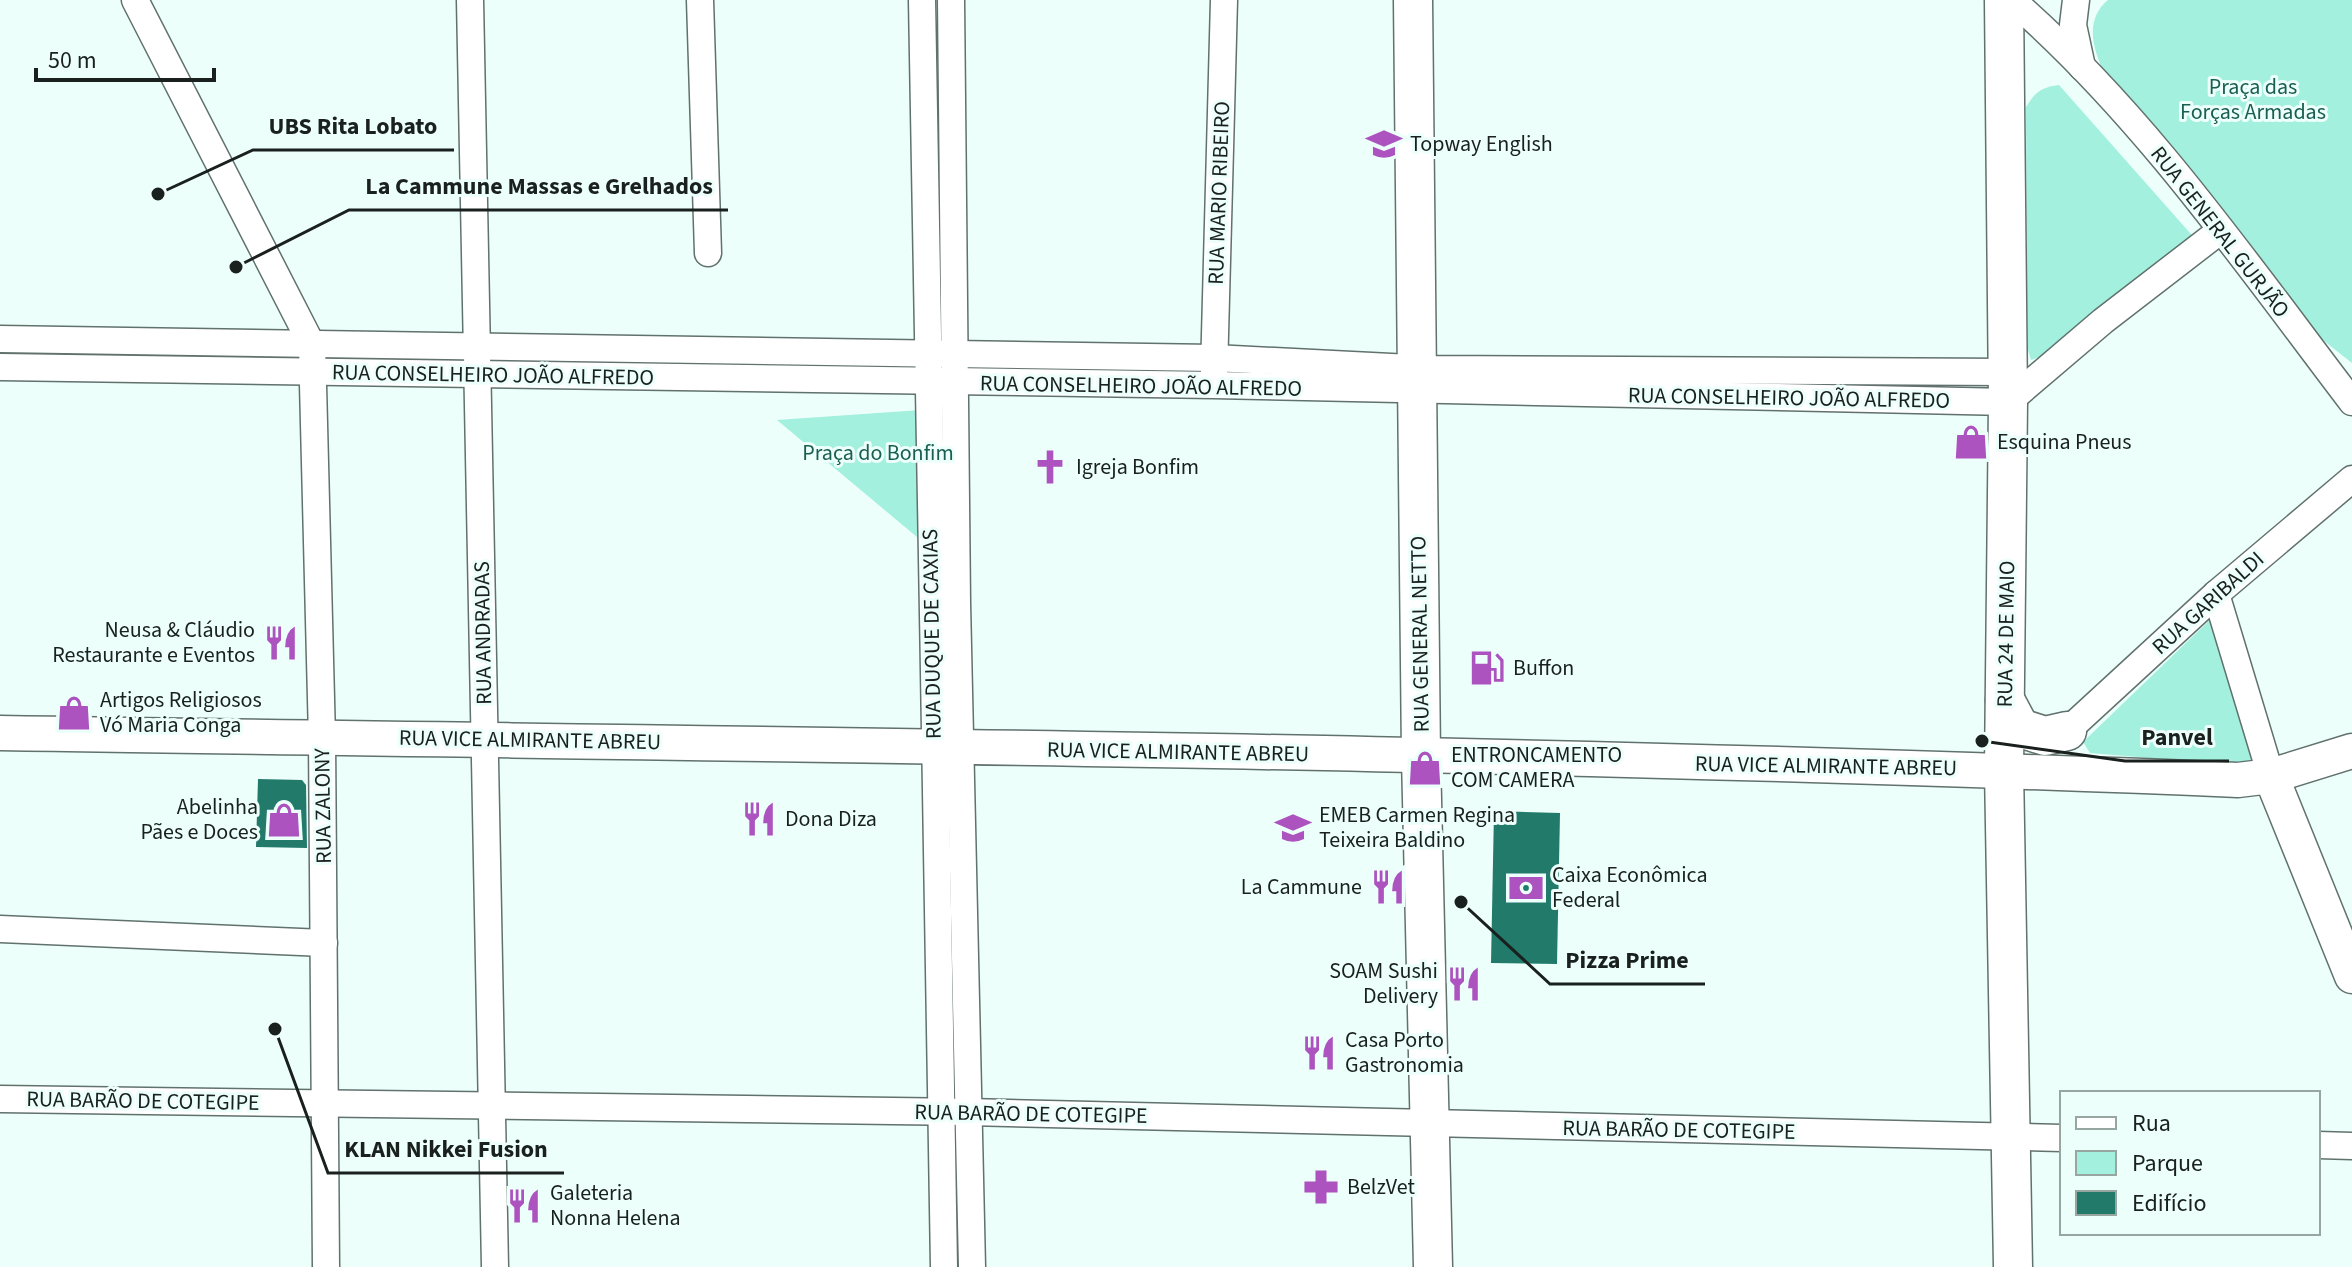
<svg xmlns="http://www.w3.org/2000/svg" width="2352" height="1267" viewBox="0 0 2352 1267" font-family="'Source Sans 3',sans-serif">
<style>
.green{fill:#a3f0df}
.building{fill:#227a6b}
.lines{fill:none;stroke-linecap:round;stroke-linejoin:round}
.minor-casing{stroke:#61716d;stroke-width:29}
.tertiary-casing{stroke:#61716d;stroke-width:37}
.secondary-casing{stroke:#61716d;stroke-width:41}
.minor{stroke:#fff;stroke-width:26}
.tertiary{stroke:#fff;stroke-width:34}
.secondary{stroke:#fff;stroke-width:38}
.labels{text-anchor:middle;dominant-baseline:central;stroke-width:6;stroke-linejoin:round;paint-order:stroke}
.park-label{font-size:22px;fill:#1a5d51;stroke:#ecfffa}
.poi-label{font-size:22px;fill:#19201e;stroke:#ecfffa;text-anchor:start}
.street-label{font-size:22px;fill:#19201e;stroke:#ecfffa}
.leader{fill:none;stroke:#19201e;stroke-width:3}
.callout-dot{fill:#19201e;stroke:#ecfffa;stroke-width:3}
.callout-label{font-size:24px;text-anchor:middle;font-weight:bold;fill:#19201e;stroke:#ecfffa;stroke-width:6;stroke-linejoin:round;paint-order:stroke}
</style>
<rect width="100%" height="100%" fill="#ecfffa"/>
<!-- green -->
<g class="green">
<path d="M2108,0H2352V363L2319,337L2104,73C2093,49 2084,20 2108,0Z"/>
<path d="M2059,85L2198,242L2042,356L2031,360L2027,347L2026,107C2035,92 2042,87 2059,85Z"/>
<polygon points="921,410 917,537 777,420"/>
<polygon points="2216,614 2257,767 2090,753 2083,742"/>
</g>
<!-- building -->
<g class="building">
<polygon points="258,779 302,780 306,785 307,848 256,847"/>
<polygon points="1494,811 1560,813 1557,964 1491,963"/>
</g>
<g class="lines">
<!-- minor casing -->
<g class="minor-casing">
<g id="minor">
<polyline points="135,0 312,345 322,738 326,1267"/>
<polyline points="470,0 495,1267"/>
<polyline points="700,0 708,253"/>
<path d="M922,0C927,422 940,845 944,1267"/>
<polyline points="951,0 957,603 972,1267"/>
<path d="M2012,0C2144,115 2246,263 2352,402"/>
<polyline points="2076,0 2073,25 2082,67"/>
<polyline points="0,339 1214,358 1430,369 2007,372"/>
<polyline points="0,367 1214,385 2008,402 2103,321 2221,230"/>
<polyline points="1214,372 1224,0"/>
<polyline points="2216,594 2271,776"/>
<polyline points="2067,731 2216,594 2352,479"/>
<polyline points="0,929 324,943"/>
<polyline points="0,1099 968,1112 2062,1138"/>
<polyline points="2318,1145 2352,1146"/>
</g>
</g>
<!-- tertiary casing -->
<g class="tertiary-casing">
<g id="tertiary">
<path d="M0,733C746,745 1493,749 2238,780L2271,776L2352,751"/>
<polyline points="2271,776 2352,976"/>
</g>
</g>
<!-- secondary casing -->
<g class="secondary-casing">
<g id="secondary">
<polyline points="1413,0 1421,757 1433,1267"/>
<polyline points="2004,0 2008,402 2004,770 2013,1267"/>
<polyline points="2005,700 2020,728 2045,736 2067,731"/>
</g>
</g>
<!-- minor -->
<use href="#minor" class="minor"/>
<!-- tertiary -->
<use href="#tertiary" class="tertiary"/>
<!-- secondary -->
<use href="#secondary" class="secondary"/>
</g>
<!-- icons -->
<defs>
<g id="university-bare" transform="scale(2.76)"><path d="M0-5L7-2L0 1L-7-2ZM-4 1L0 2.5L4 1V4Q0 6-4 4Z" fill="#ac53bf" stroke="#ecfffa" stroke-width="2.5" paint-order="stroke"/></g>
<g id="shop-bare" transform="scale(2.76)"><path d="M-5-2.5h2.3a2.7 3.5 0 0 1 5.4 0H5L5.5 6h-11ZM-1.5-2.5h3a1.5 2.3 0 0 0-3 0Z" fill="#ac53bf" stroke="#ecfffa" stroke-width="2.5" paint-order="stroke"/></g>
<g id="church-bare" transform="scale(2.76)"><path d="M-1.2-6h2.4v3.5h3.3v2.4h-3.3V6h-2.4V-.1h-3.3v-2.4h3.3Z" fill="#ac53bf" stroke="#ecfffa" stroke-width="2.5" paint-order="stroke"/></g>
<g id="restaurant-bare" transform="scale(2.76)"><path d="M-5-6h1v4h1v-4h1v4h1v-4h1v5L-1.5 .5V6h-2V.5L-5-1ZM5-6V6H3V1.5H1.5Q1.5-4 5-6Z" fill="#ac53bf" stroke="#ecfffa" stroke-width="2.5" paint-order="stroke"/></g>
<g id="fuel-bare" transform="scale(2.76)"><path d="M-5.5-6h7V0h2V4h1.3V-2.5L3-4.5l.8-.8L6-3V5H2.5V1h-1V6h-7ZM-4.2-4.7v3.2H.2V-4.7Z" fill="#ac53bf" stroke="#ecfffa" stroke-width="2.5" paint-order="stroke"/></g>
<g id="bank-bare" transform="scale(2.76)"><path d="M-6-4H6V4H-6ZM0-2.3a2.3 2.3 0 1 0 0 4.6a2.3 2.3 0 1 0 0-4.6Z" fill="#ac53bf" stroke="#ecfffa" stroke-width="2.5" paint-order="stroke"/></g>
<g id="pharmacy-bare" transform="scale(2.76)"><path d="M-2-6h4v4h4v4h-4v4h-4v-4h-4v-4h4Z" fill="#ac53bf" stroke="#ecfffa" stroke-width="2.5" paint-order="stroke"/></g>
</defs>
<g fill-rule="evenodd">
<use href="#university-bare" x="1384" y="144"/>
<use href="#shop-bare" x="1971" y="442"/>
<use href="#church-bare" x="1050" y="467"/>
<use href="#restaurant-bare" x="281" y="643"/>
<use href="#fuel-bare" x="1487" y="668"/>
<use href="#shop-bare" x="74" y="713"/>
<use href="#shop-bare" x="1425" y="768"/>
<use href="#restaurant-bare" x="759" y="819"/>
<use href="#shop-bare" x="284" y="820"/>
<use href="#university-bare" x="1293" y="828"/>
<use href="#restaurant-bare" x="1388" y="887"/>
<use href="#bank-bare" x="1526" y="888"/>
<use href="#restaurant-bare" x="1464" y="984"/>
<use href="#restaurant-bare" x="1319" y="1053"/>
<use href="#pharmacy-bare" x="1321" y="1187"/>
<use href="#restaurant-bare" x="524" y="1206"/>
</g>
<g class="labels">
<!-- park labels -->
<g class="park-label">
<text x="2253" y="87">Praça das<tspan x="2253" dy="25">Forças Armadas</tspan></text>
<text x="878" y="453">Praça do Bonfim</text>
</g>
<!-- poi labels -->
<g class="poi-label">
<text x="1410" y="144">Topway English</text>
<text x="1997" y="442">Esquina Pneus</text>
<text x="1076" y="467">Igreja Bonfim</text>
<text x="255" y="630" text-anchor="end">Neusa &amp; Cláudio<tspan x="255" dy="25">Restaurante e Eventos</tspan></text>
<text x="1513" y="668">Buffon</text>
<text x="100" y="700">Artigos Religiosos<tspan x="100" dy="25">Vó Maria Conga</tspan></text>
<text x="1451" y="755">ENTRONCAMENTO<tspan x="1451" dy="25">COM CAMERA</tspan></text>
<text x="258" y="807" text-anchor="end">Abelinha<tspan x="258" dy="25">Pães e Doces</tspan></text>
<text x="1319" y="815">EMEB Carmen Regina<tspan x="1319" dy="25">Teixeira Baldino</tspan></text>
<text x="785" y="819">Dona Diza</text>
<text x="1552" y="875">Caixa Econômica<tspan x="1552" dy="25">Federal</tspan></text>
<text x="1362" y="887" text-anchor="end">La Cammune</text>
<text x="1438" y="971" text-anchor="end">SOAM Sushi<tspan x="1438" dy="25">Delivery</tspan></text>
<text x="1345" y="1040">Casa Porto<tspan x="1345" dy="25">Gastronomia</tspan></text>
<text x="1347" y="1187">BelzVet</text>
<text x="550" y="1193">Galeteria<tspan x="550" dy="25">Nonna Helena</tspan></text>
</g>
<!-- street labels -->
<g class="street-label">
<text transform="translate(1219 193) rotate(-88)">RUA MARIO RIBEIRO</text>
<text transform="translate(2220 232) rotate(52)">RUA GENERAL GURJÃO</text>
<text transform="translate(493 375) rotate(1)">RUA CONSELHEIRO JOÃO ALFREDO</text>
<text transform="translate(1141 386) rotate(1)">RUA CONSELHEIRO JOÃO ALFREDO</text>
<text transform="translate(1789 398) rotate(1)">RUA CONSELHEIRO JOÃO ALFREDO</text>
<text transform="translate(2208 603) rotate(-42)">RUA GARIBALDI</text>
<text transform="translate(483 633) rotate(-91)">RUA ANDRADAS</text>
<text transform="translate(932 634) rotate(-91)">RUA DUQUE DE CAXIAS</text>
<text transform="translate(1420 634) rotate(-91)">RUA GENERAL NETTO</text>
<text transform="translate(2006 634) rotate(-89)">RUA 24 DE MAIO</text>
<text transform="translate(530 740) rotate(1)">RUA VICE ALMIRANTE ABREU</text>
<text transform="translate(1178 752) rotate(1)">RUA VICE ALMIRANTE ABREU</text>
<text transform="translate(1826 766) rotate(1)">RUA VICE ALMIRANTE ABREU</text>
<text transform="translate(323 806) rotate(-91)">RUA ZALONY</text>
<text transform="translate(143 1101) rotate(1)">RUA BARÃO DE COTEGIPE</text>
<text transform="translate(1031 1114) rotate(1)">RUA BARÃO DE COTEGIPE</text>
<text transform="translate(1679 1130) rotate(1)">RUA BARÃO DE COTEGIPE</text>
</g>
</g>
<!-- callouts -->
<path class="leader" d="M158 194L253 150H454M236 267L349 210H728M1982 741L2125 761H2229M1461 902L1550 984H1705M275 1029L328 1173H564"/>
<g class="callout-dot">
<circle cx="158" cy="194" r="8"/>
<circle cx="236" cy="267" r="8"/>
<circle cx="1982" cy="741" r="8"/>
<circle cx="1461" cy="902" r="8"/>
<circle cx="275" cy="1029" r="8"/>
</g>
<g class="callout-label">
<text x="353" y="134">UBS Rita Lobato</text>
<text x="539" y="194">La Cammune Massas e Grelhados</text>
<text x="2177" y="745">Panvel</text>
<text x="1627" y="968">Pizza Prime</text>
<text x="446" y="1157">KLAN Nikkei Fusion</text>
</g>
<!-- legend -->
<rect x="2060" y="1091" width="260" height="144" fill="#ecfffa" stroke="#98a6a2" stroke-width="2"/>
<rect x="2076" y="1117" width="40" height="12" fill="#ffffff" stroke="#98a6a2" stroke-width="2"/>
<text x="2132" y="1131" font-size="24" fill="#19201e">Rua</text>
<rect x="2076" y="1151" width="40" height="24" fill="#a3f0df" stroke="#98a6a2" stroke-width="2"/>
<text x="2132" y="1171" font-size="24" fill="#19201e">Parque</text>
<rect x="2076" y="1191" width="40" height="24" fill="#227a6b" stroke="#98a6a2" stroke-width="2"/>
<text x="2132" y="1211" font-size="24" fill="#19201e">Edifício</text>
<!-- scale -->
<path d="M36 68v12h178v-12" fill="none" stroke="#19201e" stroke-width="4"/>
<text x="48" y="68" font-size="24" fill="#19201e" stroke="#ecfffa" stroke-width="6" paint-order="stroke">50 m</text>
</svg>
